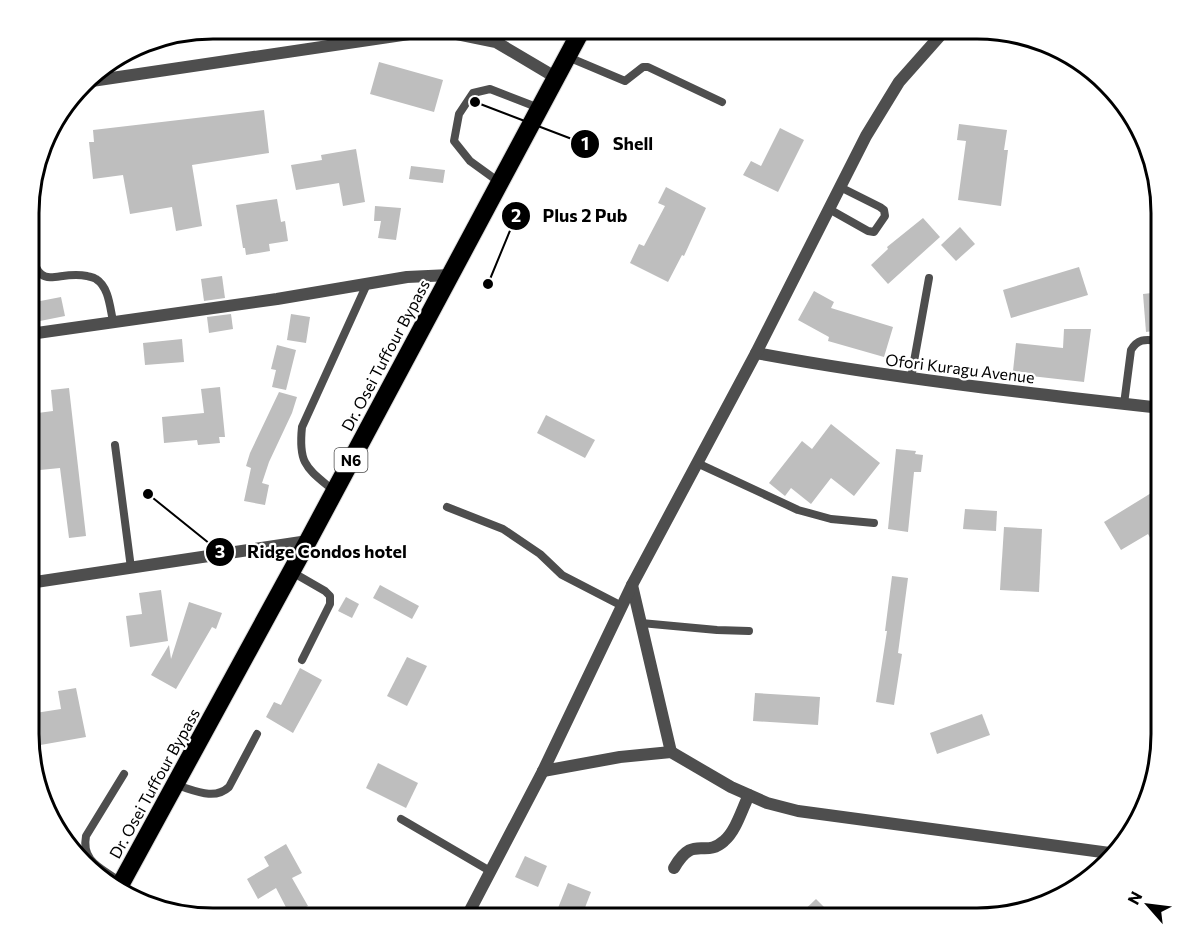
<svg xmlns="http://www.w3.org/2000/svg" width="1190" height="947" viewBox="0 0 1190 947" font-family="Commissioner,sans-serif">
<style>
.building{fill:#bebebe}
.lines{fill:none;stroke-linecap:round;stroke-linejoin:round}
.highway-casing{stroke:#dbdbdb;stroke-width:20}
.lane{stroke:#4e4e4e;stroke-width:8}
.street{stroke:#4e4e4e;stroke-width:12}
.highway{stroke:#000;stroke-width:18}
.labels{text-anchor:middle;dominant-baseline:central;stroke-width:4.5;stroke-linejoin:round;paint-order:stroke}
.shield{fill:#fff;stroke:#4c4c4c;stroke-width:1.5}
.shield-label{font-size:15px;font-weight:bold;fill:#000}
.street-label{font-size:16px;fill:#000;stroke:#fff}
.rim{fill:none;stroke:#000;stroke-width:3}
.leader{fill:none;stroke:#000;stroke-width:2}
.callout-dot{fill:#000;stroke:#fff;stroke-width:2}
.mark-label{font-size:18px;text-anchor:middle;font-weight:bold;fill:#fff}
.callout-label{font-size:18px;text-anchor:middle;font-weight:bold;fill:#000;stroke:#fff;stroke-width:4.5;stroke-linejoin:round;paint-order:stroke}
</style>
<rect width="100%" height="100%" fill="#fff"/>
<!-- building -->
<g class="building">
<polygon points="379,62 443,80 434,112 370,94"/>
<polygon points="264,110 269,153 192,165 202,226 176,231 172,207 130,214 123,175 93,179 89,142 94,142 93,130"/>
<polygon points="959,124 1007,130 1004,150 1008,150 1001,206 958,200 966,141 957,140"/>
<polygon points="780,128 804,140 778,192 743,175 751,161 761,166"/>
<polygon points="356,149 365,202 343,206 339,183 296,190 291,165 322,160 321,155"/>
<polygon points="411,166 445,170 443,183 409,179"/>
<polygon points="666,187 706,208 684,256 682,255 668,282 630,263 639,244 644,246 665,206 658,203"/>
<polygon points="277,199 281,222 285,221 288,241 269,244 270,251 246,255 245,248 243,248 236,205"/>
<polygon points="375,206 401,208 396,240 378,238 381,221 374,221"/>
<polygon points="923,218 940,237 888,284 871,265 888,249 887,247"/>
<polygon points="960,227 975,244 956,261 941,245"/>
<polygon points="1079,267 1088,295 1011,318 1003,290"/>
<polygon points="222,276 225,298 204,301 201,279"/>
<polygon points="814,291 834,302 831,308 893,327 884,357 828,341 829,337 798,320"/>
<polygon points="1161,292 1161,330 1146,332 1143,294"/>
<polygon points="61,297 65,316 30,323 30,303"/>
<polygon points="231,314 233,329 209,333 207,317"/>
<polygon points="291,314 310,317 306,343 287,340"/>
<polygon points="1064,329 1091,329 1084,382 1031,376 1031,373 1013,371 1016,343 1063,348"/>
<polygon points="182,339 184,362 145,365 143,343"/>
<polygon points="277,345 296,350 286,390 272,387 276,370 271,369"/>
<polygon points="220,387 225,437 219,437 220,443 198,445 197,440 164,443 162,417 204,413 201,389"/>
<polygon points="69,388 86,536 69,538 60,468 30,471 30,414 53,411 51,390"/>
<polygon points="279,392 297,397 292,413 269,462 262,483 269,485 265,505 244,501 251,468 246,466 250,453"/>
<polygon points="546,415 595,440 585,458 537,433"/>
<polygon points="831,424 880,463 854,496 831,478 811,504 791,488 785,496 769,483 802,441 812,449"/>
<polygon points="896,449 916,451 915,454 923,455 921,472 914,472 908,532 888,529"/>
<polygon points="1161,487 1161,557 1148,534 1121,550 1104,522"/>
<polygon points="965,509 997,511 996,531 963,529"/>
<polygon points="1004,527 1042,529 1039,592 1000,590"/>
<polygon points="892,576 908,578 898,653 902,654 894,705 876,702 887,631 885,631"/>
<polygon points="380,585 419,606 412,619 373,598"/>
<polygon points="161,590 168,641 130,647 126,616 142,614 139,593"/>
<polygon points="346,597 359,604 352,618 338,611"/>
<polygon points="189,602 222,613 216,629 212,627 176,689 151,675 169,645 171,659"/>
<polygon points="407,657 427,666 407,706 387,696"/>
<polygon points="300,668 322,680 293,733 266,717 274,702 281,705"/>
<polygon points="76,688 86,737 29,747 29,714 61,709 58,691"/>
<polygon points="755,693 820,697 818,725 753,721"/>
<polygon points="982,714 990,735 937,754 930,733"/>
<polygon points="378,763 418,783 406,808 366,788"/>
<polygon points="286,844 302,873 292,878 308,906 290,915 276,888 258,899 247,879 269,866 264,857"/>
<polygon points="525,856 547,866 538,887 515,877"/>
<polygon points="568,883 591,892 581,918 554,918"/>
<polygon points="816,899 835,918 796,918"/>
</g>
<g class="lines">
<!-- highway casing -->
<g class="highway-casing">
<polyline id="highway" points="118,889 308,541 582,29"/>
</g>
<!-- lane -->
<g class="lane">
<polyline points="568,57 625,81 643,67 648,67 722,102"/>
<polyline points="499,182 470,161 454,141 459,114 473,93 490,89 539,108"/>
<polyline points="829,209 868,231 874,232 885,216 884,210 880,207 840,187"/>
<path d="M30,244C38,297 55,269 87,276C90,277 93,277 96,279C109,287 110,308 113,321"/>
<polyline points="911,378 929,278"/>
<path d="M1124,404L1131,350C1139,337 1147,340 1161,341"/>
<polyline points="115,445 131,568"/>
<polyline points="697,463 798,510 831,519 874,523"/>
<path d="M334,491C307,468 298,465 302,427L367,284"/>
<polyline points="447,507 503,529 540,554 562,575 622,606"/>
<polyline points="292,572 325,591 330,596 330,604 302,660"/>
<polyline points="641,623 717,630 749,631"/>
<path d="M176,785C194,790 214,801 229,787L257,734"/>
<polyline points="401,819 490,871"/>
<path d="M120,882C102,868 81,862 86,836L124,774"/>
</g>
<!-- street -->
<g class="street">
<polyline points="85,82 409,34 452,33 496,42 555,77"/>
<polyline points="30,334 277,299 407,277 450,275"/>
<path d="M756,353C890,378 1026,393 1161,408"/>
<polyline points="29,583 308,541"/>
<polyline points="632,585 671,752"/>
<polyline points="543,771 620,757 671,752 731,787 767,803 798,811 1117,854"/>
<path d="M674,868C694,833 704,859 724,841C736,831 742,809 749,795"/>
<polyline points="466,918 543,771 632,585 756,353 866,136 899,82 946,29"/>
</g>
<!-- highway -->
<use href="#highway" class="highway"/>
</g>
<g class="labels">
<!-- shield labels -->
<rect class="shield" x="334.5" y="448" width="33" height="24" rx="4.5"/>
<g class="shield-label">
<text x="351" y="460">N6</text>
</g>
<!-- street labels -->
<g class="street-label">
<text transform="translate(385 355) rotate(-62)">Dr. Osei Tuffour Bypass</text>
<text transform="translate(960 368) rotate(7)">Ofori Kuragu Avenue</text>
<text transform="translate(154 783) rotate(-61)">Dr. Osei Tuffour Bypass</text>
</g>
</g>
<!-- crop -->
<path d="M0 0H1190V947H0ZM213 39H977A174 174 0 0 1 1151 213V734A174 174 0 0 1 977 908H213A174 174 0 0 1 39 734V213A174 174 0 0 1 213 39Z" fill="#fff" fill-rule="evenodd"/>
<path class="rim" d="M213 39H977A174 174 0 0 1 1151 213V734A174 174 0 0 1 977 908H213A174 174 0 0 1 39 734V213A174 174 0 0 1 213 39Z"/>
<!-- callouts -->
<path class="leader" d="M475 102L585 144M488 284L516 216M148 494L220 552"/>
<g class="callout-dot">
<circle cx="475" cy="102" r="6"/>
<circle cx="488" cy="284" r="6"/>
<circle cx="148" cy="494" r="6"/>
<circle cx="585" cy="144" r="15"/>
<circle cx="516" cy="216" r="15"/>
<circle cx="220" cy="552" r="15"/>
</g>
<g class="mark-label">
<text x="585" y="150">1</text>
<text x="516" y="222">2</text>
<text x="220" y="558">3</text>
</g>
<g class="callout-label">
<text x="633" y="150">Shell</text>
<text x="585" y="222">Plus 2 Pub</text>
<text x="327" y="558">Ridge Condos hotel</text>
</g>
<!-- north arrow -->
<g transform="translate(1148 905) rotate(298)" stroke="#ffffff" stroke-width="4.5" paint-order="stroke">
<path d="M0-4.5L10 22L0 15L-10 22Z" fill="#000000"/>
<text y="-9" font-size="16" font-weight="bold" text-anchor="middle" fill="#000000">N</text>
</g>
</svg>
